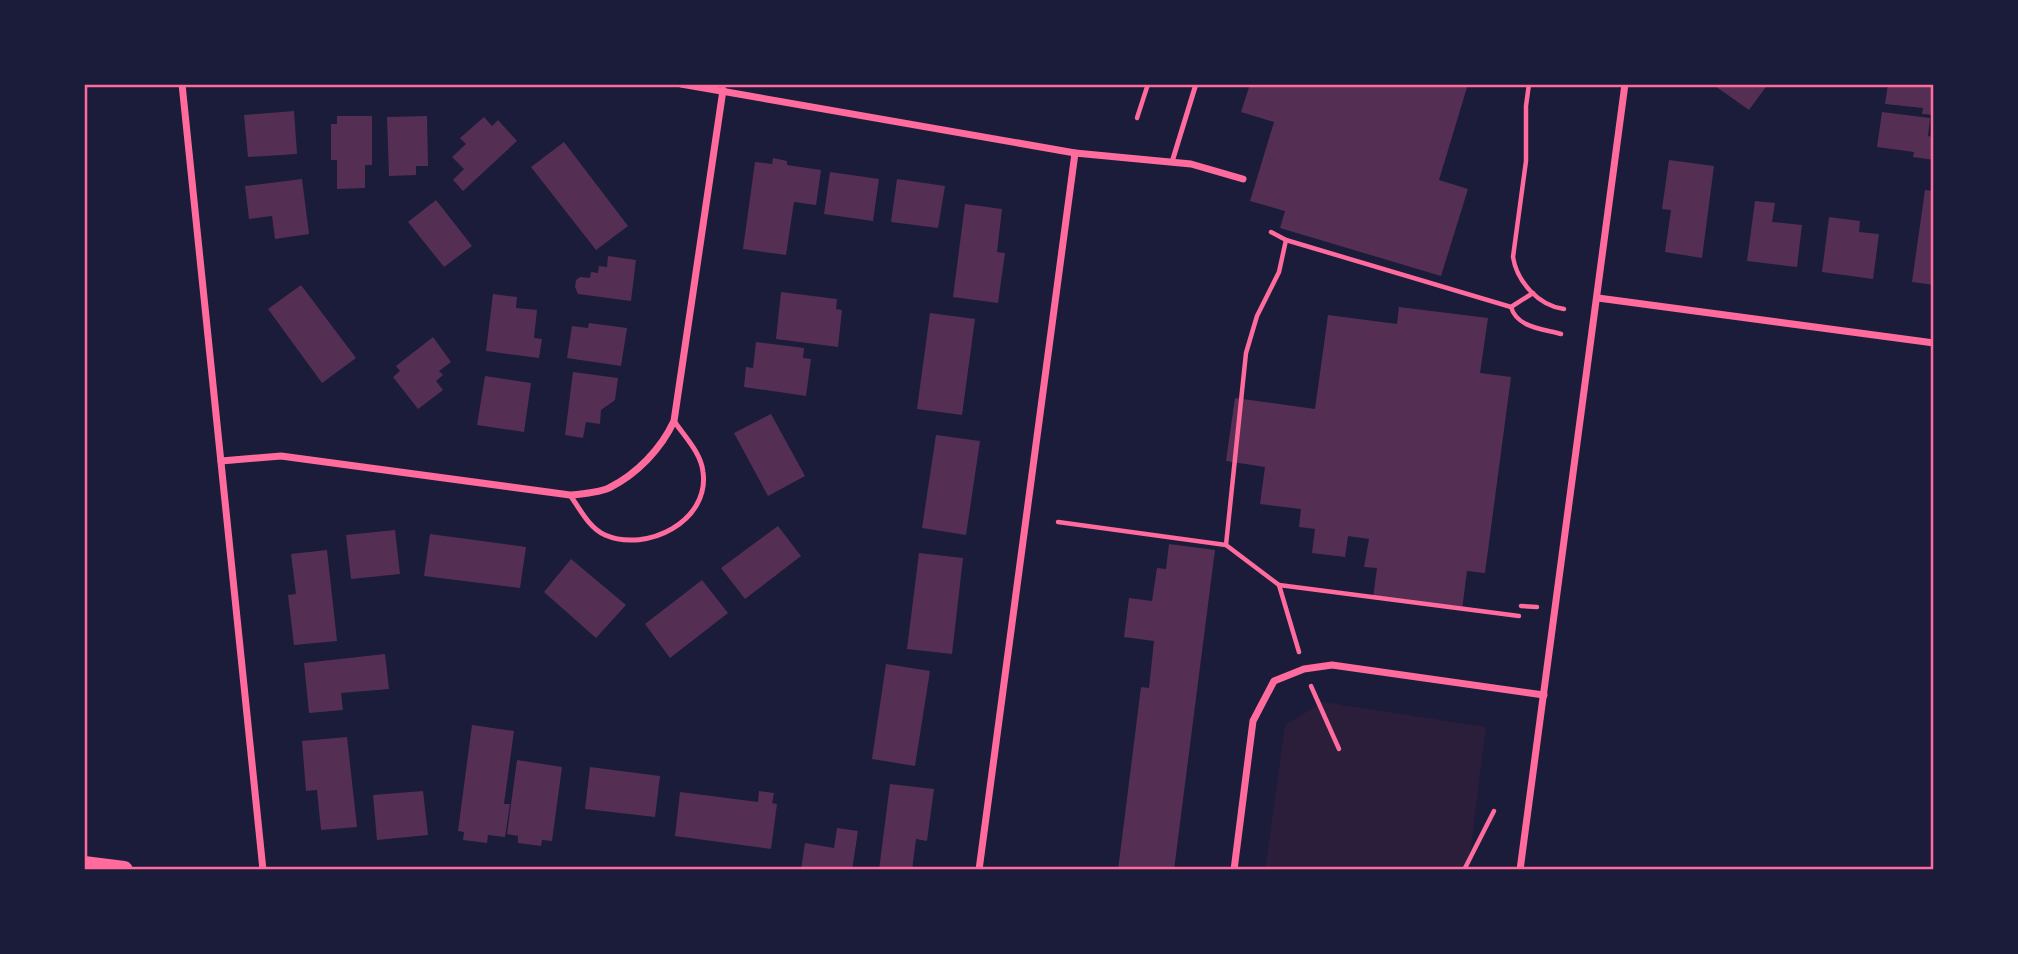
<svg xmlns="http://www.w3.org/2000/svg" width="2018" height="954" viewBox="0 0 2018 954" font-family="'Source Sans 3',sans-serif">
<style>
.green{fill:#2a1e3b}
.building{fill:#542f53}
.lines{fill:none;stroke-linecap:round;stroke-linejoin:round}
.path{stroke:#ff6b9d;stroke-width:4.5}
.service{stroke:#ff6b9d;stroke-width:5}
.minor{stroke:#ff6b9d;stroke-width:7}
.primary{stroke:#ff6b9d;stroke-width:18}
.neatline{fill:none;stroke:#ff6b9d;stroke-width:2.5}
</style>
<rect width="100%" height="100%" fill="#1b1b3a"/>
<!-- green -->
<polygon class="green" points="1323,702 1486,727 1468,870 1265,870 1285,725"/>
<!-- building -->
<g class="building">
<polygon points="1250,84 1468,84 1439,180 1468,189 1441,276 1280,228 1285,211 1250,201 1274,122 1241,112"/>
<polygon points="1716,84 1768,84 1749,110 1715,86"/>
<polygon points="1888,84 1934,84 1934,115 1922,114 1923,108 1885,104"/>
<polygon points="294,111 297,154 248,157 244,115"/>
<polygon points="1882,112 1930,118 1928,136 1934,137 1934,160 1913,157 1914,152 1877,147"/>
<polygon points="337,116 372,116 372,165 365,165 365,188 337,189 337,160 331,160 331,124 337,124"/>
<polygon points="427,116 428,166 416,166 416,175 389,176 387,117"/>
<polygon points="484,117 492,126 498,120 517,141 463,191 453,180 464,169 452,157 466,144 460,138"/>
<polygon points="564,142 628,226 596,250 531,167"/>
<polygon points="773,158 787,161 787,165 821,170 816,205 794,202 786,255 743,249 755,162 772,164"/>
<polygon points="1669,160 1714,166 1702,258 1665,252 1671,210 1662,209"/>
<polygon points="830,172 879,179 873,221 824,214"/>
<polygon points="302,179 309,234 275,239 272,216 249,219 245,186"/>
<polygon points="897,179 945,186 938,228 891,222"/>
<polygon points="1925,190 1934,191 1934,285 1912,282"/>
<polygon points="436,200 472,246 444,267 408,222"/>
<polygon points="1755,201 1775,203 1772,222 1802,225 1797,267 1747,261"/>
<polygon points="965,204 1002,209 997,252 1005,253 998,303 953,297"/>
<polygon points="1829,217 1860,221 1859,232 1879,234 1873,279 1822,272"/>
<polygon points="608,256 636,260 631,301 578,294 575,287 576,280 580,277 590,278 591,272 598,273 599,266 607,267"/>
<polygon points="301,285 356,358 322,383 268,309"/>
<polygon points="781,292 837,299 836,309 842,310 838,347 776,339"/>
<polygon points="493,294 517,297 516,308 537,310 534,338 542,339 539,358 486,351"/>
<polygon points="1399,307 1488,318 1480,373 1511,377 1485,573 1467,571 1462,610 1373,598 1377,568 1364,567 1369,539 1348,536 1345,557 1312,553 1315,529 1299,527 1301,509 1260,504 1265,467 1226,461 1235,398 1315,409 1328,315 1397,324"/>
<polygon points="930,313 975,319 962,415 917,409"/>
<polygon points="589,323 627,328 621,366 567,358 572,326 588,328"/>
<polygon points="433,337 451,362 439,371 443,375 436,381 443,390 418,409 393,377 400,371 396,366"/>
<polygon points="756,342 804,348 803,358 811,359 806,396 744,387 746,367 753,368"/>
<polygon points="573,372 618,378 615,400 601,410 600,424 586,422 583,438 565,435"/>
<polygon points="485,376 531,383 524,432 477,425"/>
<polygon points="771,414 805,476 768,496 734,433"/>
<polygon points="936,435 980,441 966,535 922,528"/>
<polygon points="778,526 801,556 745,599 721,568"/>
<polygon points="395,530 400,574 351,579 346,535"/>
<polygon points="430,534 526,547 520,588 424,576"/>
<polygon points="1169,544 1215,550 1174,870 1118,870 1141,687 1149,688 1154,641 1124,637 1129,598 1152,601 1157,568 1166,569"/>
<polygon points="327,550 337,641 294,645 288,595 296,594 291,554"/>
<polygon points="919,553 963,558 952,654 907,649"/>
<polygon points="571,559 626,605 596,638 544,592"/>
<polygon points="702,580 728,613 670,658 645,624"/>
<polygon points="385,654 389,689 341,693 343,710 309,713 304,663"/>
<polygon points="886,664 930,671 915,766 872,759"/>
<polygon points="472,725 514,731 504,804 510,804 505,837 488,835 487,843 463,840 464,832 458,831"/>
<polygon points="347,737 357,827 321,830 317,790 306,791 302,741"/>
<polygon points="517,760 562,767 552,841 542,840 541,846 518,843 518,836 507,834"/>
<polygon points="590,767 660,776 655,817 585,809"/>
<polygon points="890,784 934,789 927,841 916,839 912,870 879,870"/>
<polygon points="423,791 428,835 377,840 373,795"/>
<polygon points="759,791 774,793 772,803 777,804 771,849 675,836 680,792 758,802"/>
<polygon points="837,828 858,831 852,870 801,870 805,843 834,848"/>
</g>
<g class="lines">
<!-- path -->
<g class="path">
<path d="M1529,84L1526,106V161L1513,257C1517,282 1539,306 1564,309"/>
<polyline points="1137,118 1148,84"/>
<polyline points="1271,232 1286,240 1279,272 1257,316 1246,353 1226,545 1279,585 1299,652"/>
<polyline points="1286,240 1511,307 1533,293"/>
<path d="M1511,307C1517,328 1544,329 1561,334"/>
<polyline points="1058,522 1226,545"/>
<polyline points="1279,585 1519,616"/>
<polyline points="1521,606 1537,607"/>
<polyline points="1311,686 1339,749"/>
<polyline points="1464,870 1494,811"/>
</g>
<!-- service -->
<g class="service">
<polyline points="1172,162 1196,84"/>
<path d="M570,495C580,509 589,528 605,535C647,553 710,521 703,472C701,453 685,437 674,421"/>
</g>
<!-- minor -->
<g class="minor">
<polyline points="182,84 263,870"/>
<polyline points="681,84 1075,153 1191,164 1243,179"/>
<polyline points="1598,298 1934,343"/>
<path d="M221,461L281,456L570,495C583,494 597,493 609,488C637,474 661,449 674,421L723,90"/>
<polyline points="979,870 1075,153"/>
<polyline points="1234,870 1253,721 1274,681 1304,669 1332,665 1544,695"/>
<polyline points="1520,870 1625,84"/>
</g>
<!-- primary -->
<polyline class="primary" points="84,865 124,870"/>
</g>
<!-- border -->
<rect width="2018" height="954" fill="none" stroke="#1b1b3a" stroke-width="172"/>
<rect x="86" y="86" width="1846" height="782" class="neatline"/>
</svg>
